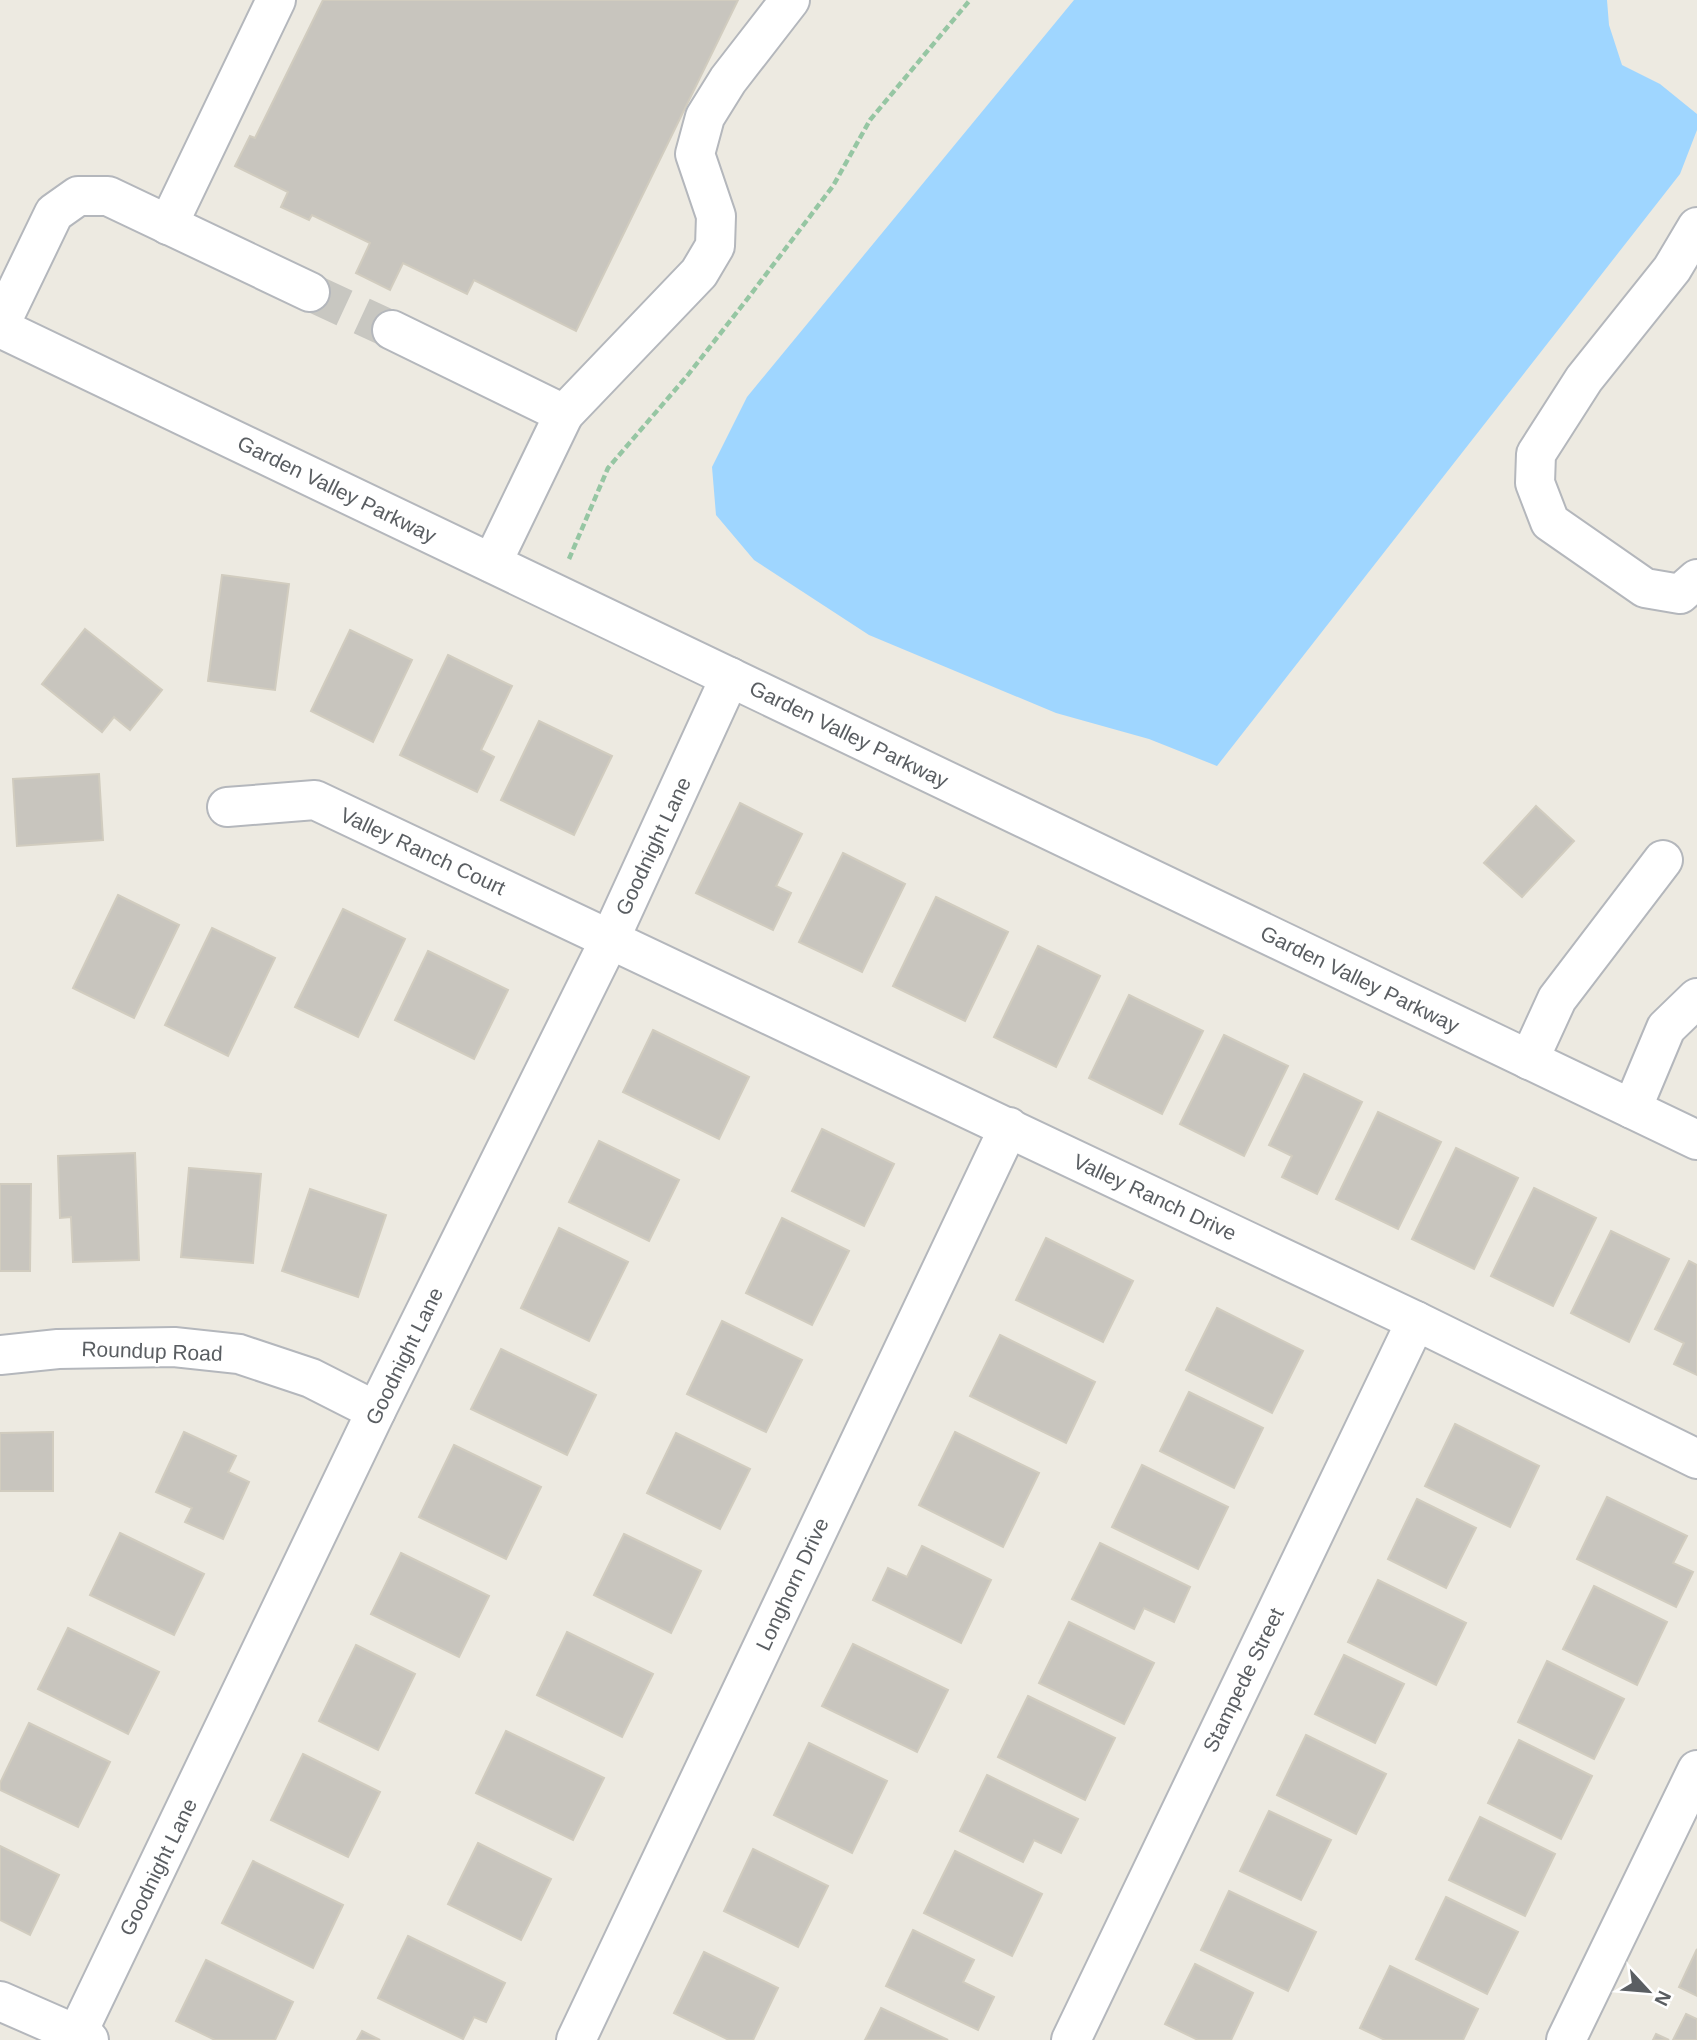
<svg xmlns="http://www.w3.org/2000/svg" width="1697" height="2040" viewBox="0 0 1697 2040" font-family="Helvetica,sans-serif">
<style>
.water{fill:#9fd6ff}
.building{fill:#c8c5be;stroke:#d1ccbf;stroke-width:2}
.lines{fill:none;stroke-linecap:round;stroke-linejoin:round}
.minor-tunnel{stroke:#c8c7c1;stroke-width:38;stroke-dasharray:38 19;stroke-linecap:butt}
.minor-casing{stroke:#b4b7bc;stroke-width:42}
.path{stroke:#96c6a3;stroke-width:4.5;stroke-dasharray:7 3.5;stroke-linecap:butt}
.minor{stroke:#fff;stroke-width:38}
.labels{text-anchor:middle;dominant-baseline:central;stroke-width:7;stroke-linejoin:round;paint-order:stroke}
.street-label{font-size:21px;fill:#5a5e62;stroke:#fff}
</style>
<rect width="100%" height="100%" fill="#edeae1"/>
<!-- water -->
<polygon class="water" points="1074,0 1607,0 1609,25 1622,65 1660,84 1697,114 1697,130 1680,174 1217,766 1149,739 1056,713 869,635 754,560 716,515 712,467 747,397"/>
<!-- building -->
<g class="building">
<polygon points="323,0 738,0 576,331 474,280 467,294 403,263 390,290 356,273 370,243 312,215 309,220 281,207 288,192 235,166 250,136 255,138"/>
<polygon points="222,575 289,584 275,690 208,681"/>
<polygon points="85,629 162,690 130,730 114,717 102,732 42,684"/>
<polygon points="350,630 412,660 373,742 311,711"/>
<polygon points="448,655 512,686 481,750 494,757 477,792 400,755"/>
<polygon points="539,721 612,756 574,835 501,800"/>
<polygon points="99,774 103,840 17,846 13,779"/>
<polygon points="740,803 802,834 776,886 791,893 773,930 696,893"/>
<polygon points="1536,806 1574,841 1522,897 1484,863"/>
<polygon points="843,853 905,884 862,972 799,942"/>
<polygon points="118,895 179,925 134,1018 73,988"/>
<polygon points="936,897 1008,932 965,1021 893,986"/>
<polygon points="343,909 405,939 358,1037 295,1007"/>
<polygon points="212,928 275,958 228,1056 165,1025"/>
<polygon points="1038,946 1100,976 1056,1067 994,1037"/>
<polygon points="428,951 508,990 474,1059 395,1020"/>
<polygon points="1129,995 1203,1031 1162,1114 1089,1078"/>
<polygon points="653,1030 749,1077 719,1139 623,1092"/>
<polygon points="1224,1035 1288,1066 1244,1156 1180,1124"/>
<polygon points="1304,1074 1362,1102 1317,1194 1282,1177 1292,1156 1269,1145"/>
<polygon points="1378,1112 1441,1142 1398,1229 1336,1199"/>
<polygon points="822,1129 894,1164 864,1226 792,1191"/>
<polygon points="599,1141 679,1180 649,1241 569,1202"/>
<polygon points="1456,1148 1518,1178 1474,1269 1412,1239"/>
<polygon points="135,1153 139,1260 73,1262 71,1217 60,1218 58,1156"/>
<polygon points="189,1168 261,1174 253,1263 181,1257"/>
<polygon points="0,1184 31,1184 30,1271 0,1271"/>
<polygon points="1534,1188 1596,1218 1553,1306 1491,1276"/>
<polygon points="310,1189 386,1215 358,1297 282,1271"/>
<polygon points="782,1218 849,1251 812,1325 746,1293"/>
<polygon points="559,1228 628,1262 589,1341 521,1308"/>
<polygon points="1611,1231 1669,1259 1629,1342 1571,1313"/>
<polygon points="1046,1238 1133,1281 1103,1342 1016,1300"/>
<polygon points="1689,1261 1697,1265 1697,1375 1674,1364 1684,1343 1655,1329"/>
<polygon points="1217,1308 1303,1351 1272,1413 1186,1370"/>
<polygon points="722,1321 802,1360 766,1432 687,1394"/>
<polygon points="1000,1335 1095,1382 1066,1443 970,1396"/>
<polygon points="501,1349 596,1395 567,1455 471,1409"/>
<polygon points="1189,1392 1263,1428 1234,1488 1160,1451"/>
<polygon points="1455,1424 1539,1466 1510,1527 1425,1486"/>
<polygon points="53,1432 53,1491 0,1491 0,1433"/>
<polygon points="184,1432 236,1456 228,1472 249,1482 223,1539 185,1522 192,1508 156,1492"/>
<polygon points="955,1432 1039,1473 1003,1547 919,1505"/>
<polygon points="676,1433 750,1469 720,1529 647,1493"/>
<polygon points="454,1445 541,1487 506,1559 419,1517"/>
<polygon points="1142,1465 1228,1507 1198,1569 1112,1527"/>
<polygon points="1607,1497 1687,1536 1673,1563 1693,1572 1676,1607 1577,1559"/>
<polygon points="1417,1499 1476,1528 1446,1588 1388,1559"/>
<polygon points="120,1533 204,1574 174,1635 90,1595"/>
<polygon points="624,1534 701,1571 671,1633 594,1595"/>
<polygon points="1100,1543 1190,1587 1174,1622 1144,1608 1134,1629 1072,1599"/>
<polygon points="922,1546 991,1580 961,1643 873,1600 888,1568 907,1577"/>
<polygon points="401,1553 489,1596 459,1657 371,1614"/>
<polygon points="1378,1580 1466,1623 1436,1685 1348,1642"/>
<polygon points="1594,1586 1667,1622 1637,1685 1563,1649"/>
<polygon points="1069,1622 1154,1663 1124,1724 1039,1683"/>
<polygon points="68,1628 159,1672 128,1734 38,1689"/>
<polygon points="567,1632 653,1674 622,1737 537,1695"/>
<polygon points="853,1644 948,1690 917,1752 822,1706"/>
<polygon points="356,1645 415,1674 378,1750 319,1721"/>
<polygon points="1344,1655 1404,1684 1375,1743 1315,1714"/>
<polygon points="1547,1661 1624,1699 1594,1759 1518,1722"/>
<polygon points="1028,1696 1115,1738 1085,1800 998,1757"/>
<polygon points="29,1723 110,1762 78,1827 0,1790 0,1783"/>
<polygon points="506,1731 604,1778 573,1840 476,1793"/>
<polygon points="1306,1735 1386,1774 1356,1834 1277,1795"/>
<polygon points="1519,1740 1592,1776 1561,1839 1488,1803"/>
<polygon points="809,1743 887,1781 852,1853 774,1815"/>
<polygon points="303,1754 380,1792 348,1857 271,1820"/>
<polygon points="987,1775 1078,1819 1061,1853 1034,1840 1023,1862 960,1831"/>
<polygon points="1269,1811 1331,1840 1301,1900 1240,1871"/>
<polygon points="1480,1817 1555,1854 1525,1916 1449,1880"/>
<polygon points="478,1843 551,1879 521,1940 448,1904"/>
<polygon points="0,1846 59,1875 30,1935 0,1920"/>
<polygon points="753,1849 828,1886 798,1947 724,1911"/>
<polygon points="955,1851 1042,1894 1012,1956 924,1913"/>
<polygon points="253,1861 343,1905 313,1968 222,1923"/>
<polygon points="1229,1891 1316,1932 1288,1991 1201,1950"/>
<polygon points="1446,1897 1518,1932 1487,1994 1416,1959"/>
<polygon points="913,1930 974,1960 963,1982 994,1997 978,2030 886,1986"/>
<polygon points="408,1936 505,1983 486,2022 474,2017 463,2039 378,1998"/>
<polygon points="1697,1949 1697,1996 1679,1987"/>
<polygon points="704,1952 778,1988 753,2040 729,2040 674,2013"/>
<polygon points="206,1960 293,2002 275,2040 215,2040 176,2021"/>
<polygon points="1195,1964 1253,1993 1231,2040 1198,2040 1165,2024"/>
<polygon points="1390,1966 1478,2009 1463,2040 1385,2040 1360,2028"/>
<polygon points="881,2008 948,2040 865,2040"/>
<polygon points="1686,2014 1697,2019 1697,2040 1673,2040"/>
<polygon points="362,2031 380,2040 357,2040"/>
<polygon points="1656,2034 1669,2040 1653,2040"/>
</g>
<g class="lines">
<!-- minor-tunnel -->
<polyline class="minor-tunnel" points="310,292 392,330"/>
<!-- minor casing -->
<g class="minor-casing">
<g id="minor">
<polyline points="168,225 276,0"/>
<polyline points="1697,227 1672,269 1584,379 1536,454 1535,483 1550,522 1645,588 1680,594 1697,579"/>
<polyline points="0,325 54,213 78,196 108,196 310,292"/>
<polyline points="0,328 1697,1140"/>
<polyline points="392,330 564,414 492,563"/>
<polyline points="564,414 699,273 715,246 716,216 695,154 705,117 728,80 790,0"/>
<polyline points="227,807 315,800 1416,1321 1697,1459"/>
<polyline points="1529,1060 1557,999 1663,860"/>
<polyline points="1632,1109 1666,1028 1697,998"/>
<polyline points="0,1355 58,1349 174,1347 239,1354 311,1378 376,1411"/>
<polyline points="0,2001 89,2040"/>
<polyline points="77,2034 376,1411 610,939 730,677"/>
<polyline points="576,2040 1009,1127"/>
<polyline points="1071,2040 1416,1321"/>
<polyline points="1566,2040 1697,1770"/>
</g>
</g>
<!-- path -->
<polyline class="path" points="569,559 608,468 687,376 745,302 833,186 870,120 970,0"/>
<!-- minor -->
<use href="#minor" class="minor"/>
</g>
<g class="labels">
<!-- street labels -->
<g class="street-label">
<text transform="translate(337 489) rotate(26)">Garden Valley Parkway</text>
<text transform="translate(849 734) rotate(26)">Garden Valley Parkway</text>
<text transform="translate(653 846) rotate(-65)">Goodnight Lane</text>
<text transform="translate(423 851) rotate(25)">Valley Ranch Court</text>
<text transform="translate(1360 979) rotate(26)">Garden Valley Parkway</text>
<text transform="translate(1155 1197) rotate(25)">Valley Ranch Drive</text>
<text transform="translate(152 1351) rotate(2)">Roundup Road</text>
<text transform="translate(404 1356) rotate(-64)">Goodnight Lane</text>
<text transform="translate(792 1584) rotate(-65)">Longhorn Drive</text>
<text transform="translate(1243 1680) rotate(-64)">Stampede Street</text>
<text transform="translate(158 1867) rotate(-64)">Goodnight Lane</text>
</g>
</g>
<!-- north arrow -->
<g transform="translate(1648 1991) rotate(116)" stroke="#ffffff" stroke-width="5" paint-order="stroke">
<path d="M0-5L12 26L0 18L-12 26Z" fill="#5a5e62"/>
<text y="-10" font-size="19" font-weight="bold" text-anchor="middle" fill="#5a5e62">N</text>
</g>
</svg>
